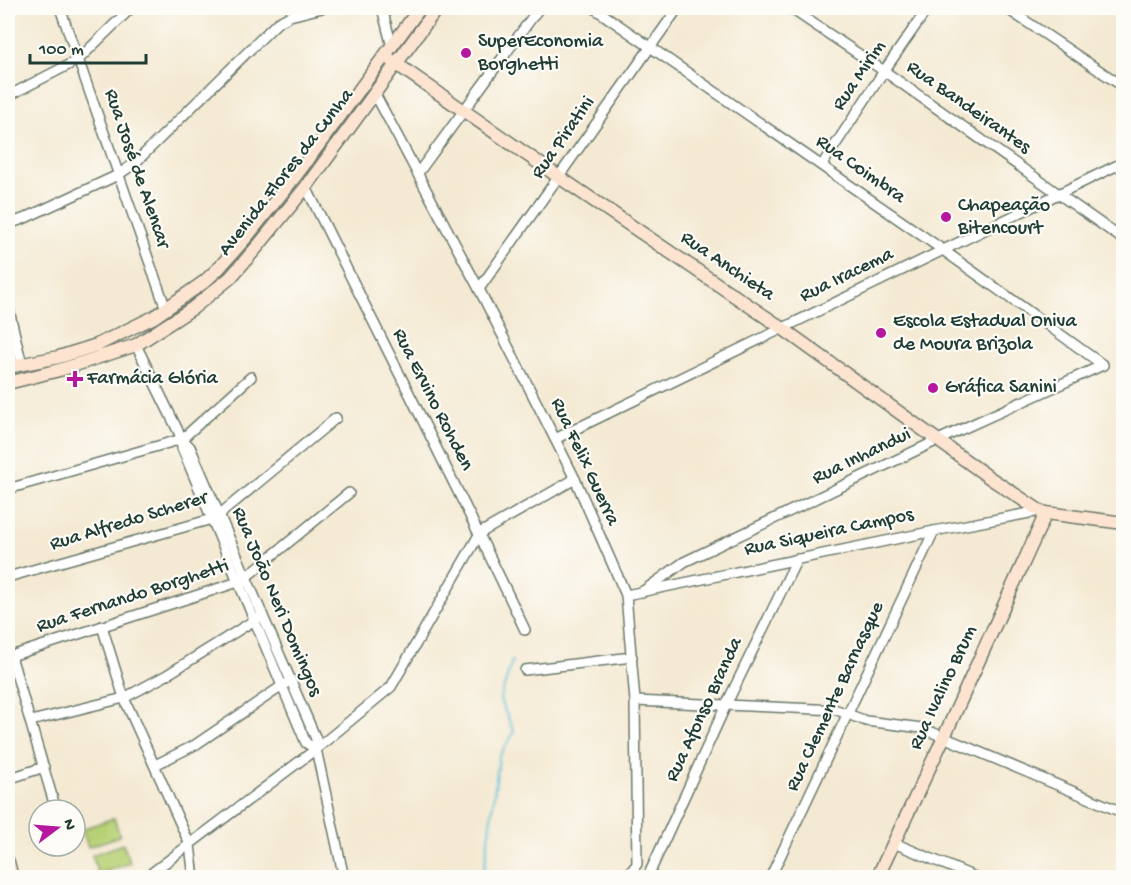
<svg xmlns="http://www.w3.org/2000/svg" width="1131" height="885" viewBox="0 0 1131 885" font-family="'Gochi Hand',sans-serif">
<style>
.green{fill:#b7d074;stroke:#6b8654;stroke-width:1.5}
.lines{fill:none;stroke-linecap:round;stroke-linejoin:round}
.stream{stroke:#59bfd6;stroke-width:2}
.street-casing{stroke:#6a796b;stroke-width:12}
.secondary-casing{stroke:#6a796b;stroke-width:15}
.street{stroke:#fff;stroke-width:9}
.secondary{stroke:#fde4d1;stroke-width:12}
.poi-dot{fill:#b5179e;stroke:#fdfcf7;stroke-width:2}
.labels{text-anchor:middle;dominant-baseline:central;stroke-width:4.5;stroke-linejoin:round;paint-order:stroke}
.poi-label{font-size:20px;fill:#1f3d34;stroke:#fdfcf7;text-anchor:start}
.street-label{font-size:20px;fill:#1f3d34;stroke:#fdfcf7}
</style>
<rect width="100%" height="100%" fill="#fdfcf7"/>
<filter id="ink" filterUnits="userSpaceOnUse"><feTurbulence type="fractalNoise" baseFrequency=".0167" numOctaves="2"/><feDisplacementMap in="SourceGraphic" scale="12" xChannelSelector="R" yChannelSelector="G"/><feConvolveMatrix kernelMatrix="1 2 1 2 8 2 1 2 1" color-interpolation-filters="sRGB"/></filter>
<filter id="wash" filterUnits="userSpaceOnUse"><feTurbulence type="fractalNoise" baseFrequency=".008" numOctaves="4" result="noise"/><feDisplacementMap in="SourceGraphic" scale="24" xChannelSelector="R" yChannelSelector="G"/><feGaussianBlur stdDeviation="1.35" result="paint"/><feColorMatrix in="noise" values="0 0 0 0 0 0 0 0 0 0 0 0 0 0 0 0 0 1.4 0 .05"/><feComposite in="paint" operator="in"/></filter>
<g filter="url(#wash)">
<rect width="100%" height="100%" fill="#f4e9d2"/>
<!-- green -->
<g class="green">
<polygon points="114,818 120,836 88,847 82,829"/>
<polygon points="123,844 130,863 98,874 92,855"/>
</g>
<g class="lines">
<!-- stream -->
<polyline class="stream" points="483,878 499,757 514,732 500,700 512,661"/>
</g>
</g>
<g filter="url(#ink)">
<g class="lines">
<!-- street casing -->
<g class="street-casing">
<g id="street">
<polyline points="60,8 166,309"/>
<polyline points="382,8 392,47"/>
<polyline points="594,8 943,250 1103,365"/>
<polyline points="790,8 884,71 1124,240"/>
<polyline points="1006,8 1124,87"/>
<polyline points="1118,8 1124,13"/>
<polyline points="374,92 479,289 555,439 575,479 626,595 635,701 637,864 626,878"/>
<polyline points="8,96 78,60 131,8"/>
<polyline points="822,165 884,71 928,8"/>
<polyline points="418,173 539,8"/>
<path d="M306,187C379,335 455,481 525,630"/>
<polyline points="8,224 23,219 118,175 135,163 277,23 290,16 322,8"/>
<polyline points="479,289 678,8"/>
<polyline points="8,306 22,365"/>
<polyline points="136,345 182,439 190,447 316,739 316,749 344,878"/>
<polyline points="182,439 182,448 306,743 316,749"/>
<polyline points="555,439 1124,162"/>
<polyline points="8,489 182,439 251,377"/>
<polyline points="8,577 212,519 219,515 336,418"/>
<polyline points="642,592 684,562 938,440 1103,365"/>
<polyline points="626,595 934,531 1040,511"/>
<polyline points="102,626 124,698 190,845 194,878"/>
<polyline points="11,656 56,810"/>
<polyline points="8,657 238,582 246,577 349,493"/>
<polyline points="525,670 632,657"/>
<polyline points="635,701 837,710 866,721 922,728 1124,813"/>
<polyline points="31,721 124,698 165,676 258,618"/>
<polyline points="155,765 195,745 285,684"/>
<polyline points="8,779 44,767"/>
<polyline points="894,843 977,878"/>
<polyline points="145,878 316,749 391,687 480,533 575,479"/>
<polyline points="650,878 650,872 726,705 797,559"/>
<polyline points="770,878 934,531"/>
</g>
</g>
<!-- secondary casing -->
<g class="secondary-casing">
<g id="secondary">
<polyline points="385,56 559,177 782,328 990,478 1040,511 1046,513 1124,523"/>
<polyline points="8,367 59,357 97,345 154,317 204,282 219,268 249,234 297,174 420,8"/>
<polyline points="8,383 63,369 136,345 193,308 230,278 258,246 306,187 437,8"/>
<polyline points="8,862 12,878"/>
<polyline points="877,878 944,737 1046,513"/>
</g>
</g>
<!-- street -->
<use href="#street" class="street"/>
<!-- secondary -->
<use href="#secondary" class="secondary"/>
</g>
</g>
<!-- markers -->
<g class="poi-dot">
<circle cx="466" cy="53" r="6"/>
<circle cx="946" cy="217" r="6"/>
<circle cx="881" cy="333" r="6"/>
<path d="M72 370h6v6h6v6h-6v6h-6v-6h-6v-6h6z"/>
<circle cx="933" cy="388" r="6"/>
</g>
<g class="labels">
<!-- poi labels -->
<g class="poi-label">
<text x="478" y="42">SuperEconomia<tspan x="478" dy="23">Borghetti</tspan></text>
<text x="958" y="206">Chapeação<tspan x="958" dy="23">Bitencourt</tspan></text>
<text x="893" y="322">Escola Estadual Oniva<tspan x="893" dy="23">de Moura Brizola</tspan></text>
<text x="87" y="379">Farmácia Glória</text>
<text x="945" y="388">Gráfica Sanini</text>
</g>
<!-- street labels -->
<g class="street-label">
<text transform="translate(860 76) rotate(-56)">Rua Mirim</text>
<text transform="translate(968 108) rotate(35)">Rua Bandeirantes</text>
<text transform="translate(564 138) rotate(-55)">Rua Piratini</text>
<text transform="translate(136 169) rotate(71)">Rua José de Alencar</text>
<text transform="translate(860 170) rotate(35)">Rua Coimbra</text>
<text transform="translate(287 173) rotate(-52)">Avenida Flores da Cunha</text>
<text transform="translate(727 267) rotate(34)">Rua Anchieta</text>
<text transform="translate(847 276) rotate(-26)">Rua Iracema</text>
<text transform="translate(432 400) rotate(63)">Rua Ervino Rohden</text>
<text transform="translate(862 457) rotate(-26)">Rua Inhandui</text>
<text transform="translate(584 462) rotate(65)">Rua Felix Guerra</text>
<text transform="translate(129 522) rotate(-17)">Rua Alfredo Scherer</text>
<text transform="translate(829 533) rotate(-12)">Rua Siqueira Campos</text>
<text transform="translate(133 597) rotate(-18)">Rua Fernando Borghetti</text>
<text transform="translate(276 602) rotate(67)">Rua João Neri Domingos</text>
<text transform="translate(944 688) rotate(-65)">Rua Ivalino Brum</text>
<text transform="translate(836 697) rotate(-65)">Rua Clemente Barnasque</text>
<text transform="translate(705 710) rotate(-65)">Rua Afonso Branda</text>
</g>
</g>
<!-- margin -->
<rect width="1131" height="885" fill="none" stroke="#fdfcf7" stroke-width="30"/>
<!-- north arrow -->
<g transform="translate(57 828) rotate(74)"><circle r="28" fill="#fdfcf7" stroke="#a4b0a9" stroke-width="1.5"/>
<path d="M0-4.5L10 22L0 15L-10 22Z" fill="#b5179e"/>
<text y="-9" font-size="16" font-weight="bold" text-anchor="middle" fill="#1f3d34">N</text>
</g>
<!-- scale -->
<path d="M30 54v9h116v-9" fill="none" stroke="#1f3d34" stroke-width="3"/>
<text x="39" y="54" font-size="18" fill="#1f3d34" stroke="#fdfcf7" stroke-width="4.5" paint-order="stroke">100 m</text>
</svg>
